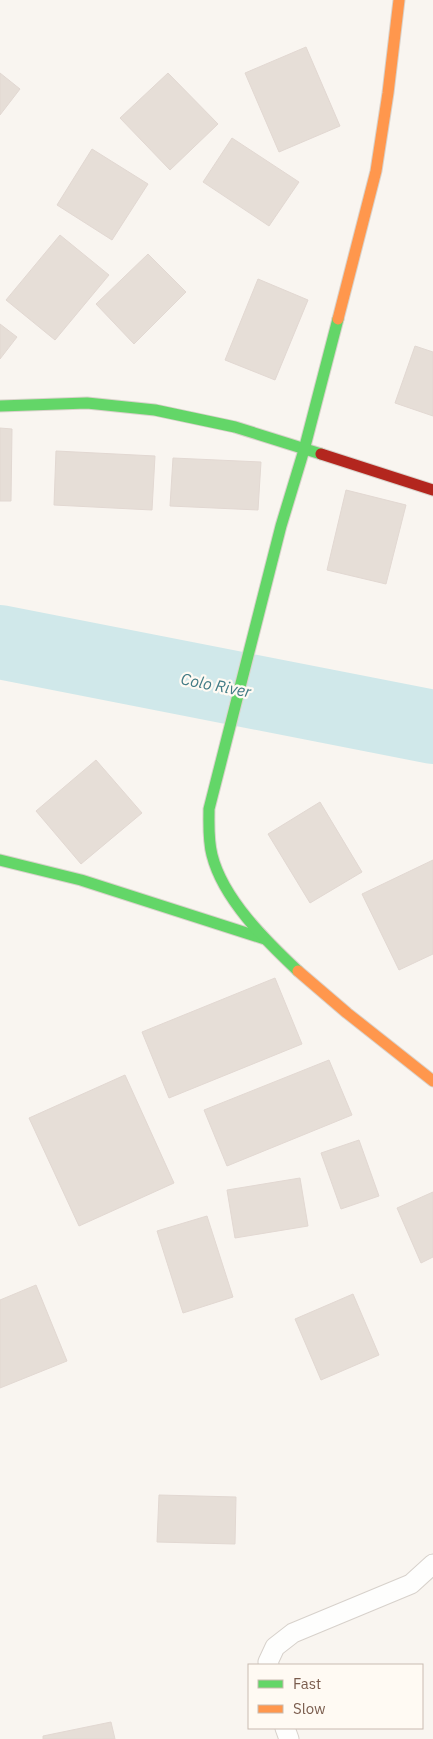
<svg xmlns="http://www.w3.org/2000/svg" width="433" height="1739" viewBox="0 0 433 1739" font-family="'IBM Plex Sans',sans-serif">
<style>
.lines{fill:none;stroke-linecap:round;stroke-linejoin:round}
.river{stroke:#d0e8ea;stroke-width:74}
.building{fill:#e6ded7;stroke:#e2d8d2}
.lane-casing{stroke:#d7d1cb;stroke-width:21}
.fast-casing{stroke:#d9d2cb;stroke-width:13}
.slow-casing{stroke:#d9d2cb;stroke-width:13}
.jam-casing{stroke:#d9d2cb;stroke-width:13}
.lane{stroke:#fefefd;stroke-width:19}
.fast{stroke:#63d668;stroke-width:11}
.slow{stroke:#ff974d;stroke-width:11}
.jam{stroke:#b3261e;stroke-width:11}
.labels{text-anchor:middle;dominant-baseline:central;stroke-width:4.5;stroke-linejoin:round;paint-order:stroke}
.water-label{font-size:16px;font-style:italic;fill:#437c86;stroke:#fffaf3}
</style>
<rect width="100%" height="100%" fill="#f9f5f0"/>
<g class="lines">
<!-- river -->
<polyline class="river" points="0,642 433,727"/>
</g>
<!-- building -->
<g class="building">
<polygon points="306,47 340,126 279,152 245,73"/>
<polygon points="0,73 20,89 0,115"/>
<polygon points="168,73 218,124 170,170 120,118"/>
<polygon points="232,138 299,182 269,226 203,182"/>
<polygon points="92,149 148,184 112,240 57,205"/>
<polygon points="60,235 109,275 55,340 6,300"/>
<polygon points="148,254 186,292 134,344 96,304"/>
<polygon points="258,279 308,300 275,380 225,360"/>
<polygon points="0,324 17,337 0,359"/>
<polygon points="415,346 433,352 433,416 395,403"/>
<polygon points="0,428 12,429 11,501 0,501"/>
<polygon points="56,451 155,456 152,510 54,505"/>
<polygon points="173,458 261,462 258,510 170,506"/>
<polygon points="346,490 406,505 386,584 327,570"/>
<polygon points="96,760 142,813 81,864 36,811"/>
<polygon points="320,802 362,872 310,903 268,834"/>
<polygon points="433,860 433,954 399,970 362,894"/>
<polygon points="275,978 302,1044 169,1098 142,1032"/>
<polygon points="329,1060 352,1115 227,1166 204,1110"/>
<polygon points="125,1075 174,1183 79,1226 29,1118"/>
<polygon points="359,1140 379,1196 341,1209 321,1153"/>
<polygon points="300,1178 308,1226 235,1238 227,1190"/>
<polygon points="433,1192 433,1257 421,1263 397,1208"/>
<polygon points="207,1216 233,1297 183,1313 157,1231"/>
<polygon points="36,1285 67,1361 0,1388 0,1300"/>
<polygon points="353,1294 379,1355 321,1380 295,1319"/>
<polygon points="159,1495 236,1497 235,1544 157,1542"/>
<polygon points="111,1722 115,1739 43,1739 43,1736"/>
</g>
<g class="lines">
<!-- lane casing -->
<g class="lane-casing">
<g id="lane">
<polyline points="269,1665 268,1662 275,1647 293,1633 411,1584 433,1564"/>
<polyline points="285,1728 289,1739"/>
</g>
</g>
<!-- fast casing -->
<g class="fast-casing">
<g id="fast">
<polyline points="0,406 87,403 155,410 235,427 321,454"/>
<polyline points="0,860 81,880 265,939"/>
<path d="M298,971C266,941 223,899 212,855C208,840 209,824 209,809L281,526L304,450L338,319"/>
</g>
</g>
<!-- slow casing -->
<g class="slow-casing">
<g id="slow">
<polyline points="338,319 376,171 388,93 399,0"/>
<polyline points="298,971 347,1013 433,1081"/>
</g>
</g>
<!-- jam casing -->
<g class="jam-casing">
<polyline id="jam" points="321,454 433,490"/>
</g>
<!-- lane -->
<use href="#lane" class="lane"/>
<!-- fast -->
<use href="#fast" class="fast"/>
<!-- slow -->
<use href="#slow" class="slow"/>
<!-- jam -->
<use href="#jam" class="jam"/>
</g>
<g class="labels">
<!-- water labels -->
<g class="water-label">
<text transform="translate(216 685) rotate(11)">Colo River</text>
</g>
</g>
<!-- legend -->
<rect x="248" y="1664" width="175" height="65" fill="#fffaf3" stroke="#cabbb1"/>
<rect x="258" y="1680" width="25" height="8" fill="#63d668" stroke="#cabbb1"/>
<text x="293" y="1689" font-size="15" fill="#7a5c4d">Fast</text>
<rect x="258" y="1705" width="25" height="8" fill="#ff974d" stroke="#cabbb1"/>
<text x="293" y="1714" font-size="15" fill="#7a5c4d">Slow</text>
</svg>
